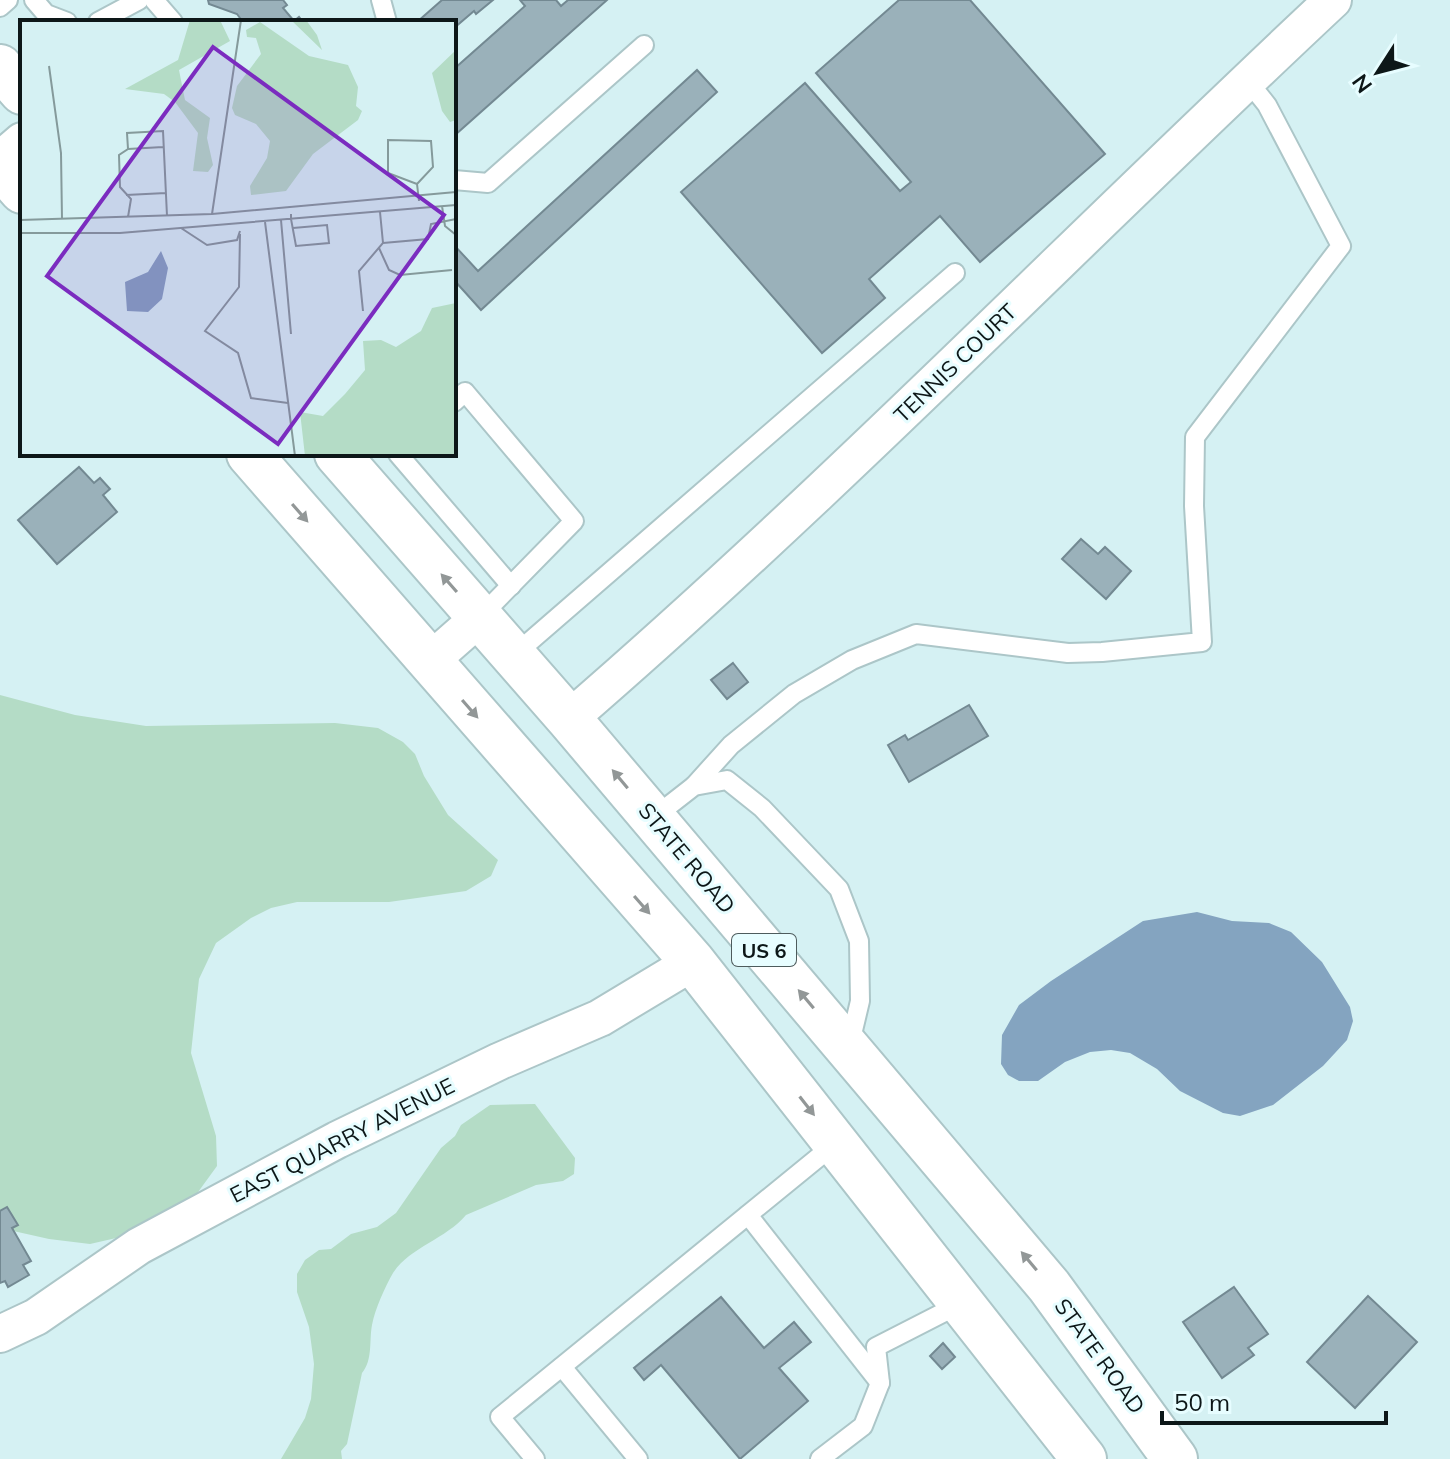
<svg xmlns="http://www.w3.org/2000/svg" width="1450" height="1459" viewBox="0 0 1450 1459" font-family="Mulish,sans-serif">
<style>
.green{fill:#b4dcc6}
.water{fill:#84a4c0}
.building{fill:#9ab1ba;stroke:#738992;stroke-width:2}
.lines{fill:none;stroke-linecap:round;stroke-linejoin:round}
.lane-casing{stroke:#acc6c8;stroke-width:22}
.street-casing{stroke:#acc6c8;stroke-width:40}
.primary-casing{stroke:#acc6c8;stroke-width:48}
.lane{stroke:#fff;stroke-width:18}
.street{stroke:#fff;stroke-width:36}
.primary{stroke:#fff;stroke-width:44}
.oneway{fill:#929797}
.labels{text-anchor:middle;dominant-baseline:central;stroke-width:6;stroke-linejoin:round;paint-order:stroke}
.shield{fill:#e7fdff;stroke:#4e5c5d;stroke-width:2}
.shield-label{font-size:20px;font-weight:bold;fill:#0d1718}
.street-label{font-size:22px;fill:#0d1718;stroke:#e7fdff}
.inset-road{fill:none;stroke:#859a9b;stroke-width:2}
.view{fill:#7b2cbf;fill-opacity:0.15;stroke:#7b2cbf;stroke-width:4}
.inset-edge{fill:none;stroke:#0d1718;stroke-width:4}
</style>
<rect width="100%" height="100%" fill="#d5f1f3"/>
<!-- green -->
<g class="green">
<polygon points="0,695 75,715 146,726 335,723 378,728 403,742 415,754 424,776 448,815 498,860 491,876 466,891 389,902 297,902 271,908 251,918 216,943 199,979 191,1053 216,1136 217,1166 193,1199 138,1233 90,1244 49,1239 0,1228"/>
<path d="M535,1104L575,1158L574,1174L563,1181L536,1185L466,1215C446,1239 410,1247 393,1273C385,1287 375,1309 372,1325C369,1341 373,1360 362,1373L347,1444L341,1451L342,1459H281L305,1418L311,1399L314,1364L309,1327L297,1292V1274L305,1260L319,1250L331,1249L351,1234L377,1227L396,1213L441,1148L455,1136L461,1125L490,1105Z"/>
</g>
<!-- water -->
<polygon class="water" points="1197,912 1232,921 1269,923 1291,932 1322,962 1350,1007 1353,1021 1347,1040 1323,1066 1273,1105 1240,1116 1223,1113 1180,1091 1157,1069 1130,1053 1111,1050 1090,1052 1065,1062 1038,1081 1019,1081 1008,1075 1001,1064 1002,1035 1019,1005 1051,981 1143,921"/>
<!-- building -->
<g class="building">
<polygon points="208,0 283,0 287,5 283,8 294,21 299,17 303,22 243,22 237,14 209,4"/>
<polygon points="442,0 493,0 476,14 474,11 454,28 454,22 417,22"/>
<polygon points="520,0 556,0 561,6 568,0 607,0 455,135 454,69 525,6"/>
<polygon points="899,0 970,0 1105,154 980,262 940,216 869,279 885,298 822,353 681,192 805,83 900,191 911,182 816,73"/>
<polygon points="697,70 717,92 481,310 454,280 454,245 478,271"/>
<polygon points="79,467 94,483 100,478 110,489 103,495 117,512 57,564 18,520"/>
<polygon points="1081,539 1098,554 1105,547 1131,571 1106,599 1062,559"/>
<polygon points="733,663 748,682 727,699 711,680"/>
<polygon points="969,705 988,736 909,782 888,745 905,735 908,740"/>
<polygon points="7,1207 18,1225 12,1228 31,1261 23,1265 29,1275 8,1287 5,1281 0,1283 0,1211"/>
<polygon points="1234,1287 1268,1334 1248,1348 1254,1355 1222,1378 1183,1322"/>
<polygon points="1368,1296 1417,1342 1355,1408 1307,1362"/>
<polygon points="721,1297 764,1348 794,1322 811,1342 779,1368 808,1401 740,1459 661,1365 644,1380 634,1368"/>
<polygon points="943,1343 955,1357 942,1369 930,1356"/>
</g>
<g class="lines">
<!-- lane casing -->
<g class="lane-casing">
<g id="lane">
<polyline points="34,0 46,14 67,22"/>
<polyline points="154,0 173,22"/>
<polyline points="381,0 387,22"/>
<polyline points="0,7 8,0"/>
<polyline points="98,22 139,0"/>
<polyline points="454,180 488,183 644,45"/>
<polyline points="454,402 465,392 574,521 479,618"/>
<polyline points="398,454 511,586"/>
<polyline points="513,656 955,273"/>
<polyline points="694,786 731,745 794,694 852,660 916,634 1068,653 1102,652 1202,642 1194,506 1195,437 1341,246 1267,105 1247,80"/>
<polyline points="653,818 694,786 727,780 762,808 839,889 859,941 860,1001 850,1043"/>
<polyline points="748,1215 880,1383"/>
<polyline points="562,1367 638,1459"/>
<polyline points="535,1459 500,1417 836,1143"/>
<polyline points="820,1459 863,1426 880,1383 876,1347 962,1303"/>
</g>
</g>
<!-- street casing -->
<g class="street-casing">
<g id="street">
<polyline points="0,160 22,141"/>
<polyline points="429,662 479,618"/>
<path d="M569,719C834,490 1077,239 1333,0"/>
<polyline points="0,1334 36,1317 139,1246 337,1140 500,1061 600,1018 693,962"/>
</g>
</g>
<!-- primary casing -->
<g class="primary-casing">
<g id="primary">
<polyline points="0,67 22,92"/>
<polyline points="0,166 22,191"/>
<polyline points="249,454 693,962 1084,1459"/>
<polyline points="337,454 569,719 1049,1286 1175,1459"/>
</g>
</g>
<!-- lane -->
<use href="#lane" class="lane"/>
<!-- street -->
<use href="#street" class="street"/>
<!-- primary -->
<use href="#primary" class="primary"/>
</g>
<!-- one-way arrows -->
<defs><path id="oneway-solid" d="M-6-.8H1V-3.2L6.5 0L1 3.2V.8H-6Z" transform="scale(2)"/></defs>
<g class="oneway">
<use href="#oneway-solid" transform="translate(300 513) rotate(49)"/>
<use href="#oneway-solid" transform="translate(449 583) rotate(-131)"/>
<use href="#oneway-solid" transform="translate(470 709) rotate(49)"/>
<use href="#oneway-solid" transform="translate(620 779) rotate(-130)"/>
<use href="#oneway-solid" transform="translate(642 905) rotate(49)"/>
<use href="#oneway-solid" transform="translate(806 999) rotate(-130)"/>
<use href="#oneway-solid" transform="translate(807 1106) rotate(52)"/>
<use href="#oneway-solid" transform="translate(1029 1261) rotate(-130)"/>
</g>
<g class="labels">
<!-- shield labels -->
<rect class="shield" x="732" y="934" width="64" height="32" rx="6"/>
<g class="shield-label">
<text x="764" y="950">US 6</text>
</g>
<!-- street labels -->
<g class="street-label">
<text transform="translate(955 363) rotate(-44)">TENNIS COURT</text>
<text transform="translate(687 858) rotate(50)">STATE ROAD</text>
<text transform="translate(342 1140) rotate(-27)">EAST QUARRY AVENUE</text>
<text transform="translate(1100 1356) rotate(54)">STATE ROAD</text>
</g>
</g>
<!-- overview -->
<g transform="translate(20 20)">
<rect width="436" height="436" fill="#d5f1f3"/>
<path d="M170,0H200L210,21L159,50L165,80L190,98L187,118L193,145L188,152L173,151L178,113L155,82L144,74L105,69L158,40ZM286,0L297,15L302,30L271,0ZM240,2L289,36L328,45L338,67L336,86L342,91L338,100L293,134L266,171L231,175L230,166L247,138L250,121L236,104L215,95L212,88L217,66L241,34L236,18L227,17L226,10ZM436,30V100L430,102L422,91L412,53ZM436,283V436H285L280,392L303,396L325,374L345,350L343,321L361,320L376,327L401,311L412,288Z" fill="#b4dcc6"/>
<path d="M141,231L148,248L142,279L128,292L107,291L105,262L128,252Z" fill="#84a4c0"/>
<path class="inset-road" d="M29,46L41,133L42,199M108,129L143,127M397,164L413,147L411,121L368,120V153L397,164L399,181M106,175L146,173M422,186L425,206L436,215M192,194L221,0M271,194V199L276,226L309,223L307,205L273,208M108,197L111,179L100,167L99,135L108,129L107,113L143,111L147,196M0,200L192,194L436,172M261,200L271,314M245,202L275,436M161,208L187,225L217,220L220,211M0,213H100L436,185M220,214L219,267L185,311L218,333L231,378L268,383M363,223L408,219L411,204L436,199M359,228L369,250L380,255L432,250M343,291L339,251L363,223L360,192"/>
<path class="view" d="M193,27L424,195L258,424L27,256Z"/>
<rect width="436" height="436" class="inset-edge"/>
</g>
<!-- north arrow -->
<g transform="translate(1378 72) rotate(234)" stroke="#e7fdff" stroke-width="6" paint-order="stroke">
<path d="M0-6L14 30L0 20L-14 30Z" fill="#0d1718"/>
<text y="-12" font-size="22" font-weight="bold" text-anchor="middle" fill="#0d1718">N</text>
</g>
<!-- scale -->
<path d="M1162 1411v12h224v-12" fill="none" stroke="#0d1718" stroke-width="4"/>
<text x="1174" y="1411" font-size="24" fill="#0d1718" stroke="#e7fdff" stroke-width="6" paint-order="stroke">50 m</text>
</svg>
